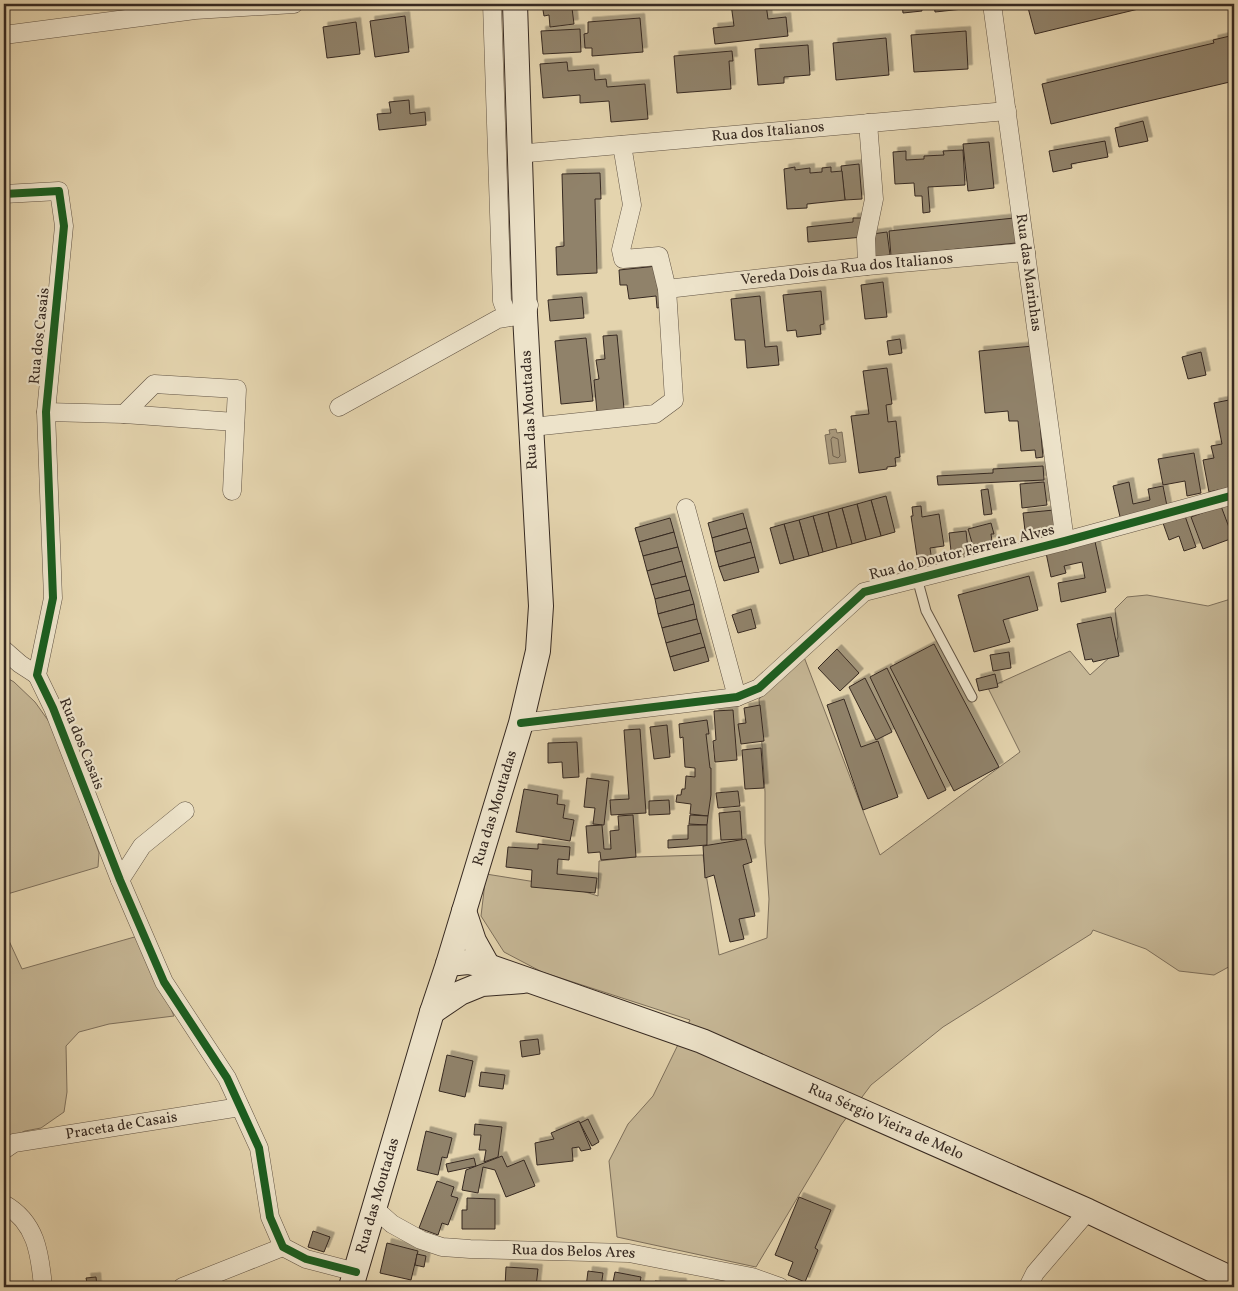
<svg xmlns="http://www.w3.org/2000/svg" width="1238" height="1291" viewBox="0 0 1238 1291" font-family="Vollkorn,serif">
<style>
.green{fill:#c6b796;stroke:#7e705c}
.water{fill:#a99a7e;stroke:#7b6d59}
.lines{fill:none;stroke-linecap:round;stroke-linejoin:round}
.shore{stroke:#706250;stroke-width:1}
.building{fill:#90826a;stroke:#362921;filter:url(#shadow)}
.service-casing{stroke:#625444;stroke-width:11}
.minor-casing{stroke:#625444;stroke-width:19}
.secondary-casing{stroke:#362921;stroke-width:26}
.service{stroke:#ede3ca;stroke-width:9}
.minor{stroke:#ede3ca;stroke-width:18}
.secondary{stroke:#ede3ca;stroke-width:24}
.cycleway-casing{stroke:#ede3ca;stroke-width:11}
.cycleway{stroke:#1b5e20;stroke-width:8}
.labels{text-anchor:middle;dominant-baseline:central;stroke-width:4.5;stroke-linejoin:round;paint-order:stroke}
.street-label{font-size:15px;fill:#362921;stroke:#ede3ca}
</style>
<defs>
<filter id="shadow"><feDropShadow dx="4.5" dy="-4.5" stdDeviation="0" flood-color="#0004"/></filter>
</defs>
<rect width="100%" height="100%" fill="#e4d4ae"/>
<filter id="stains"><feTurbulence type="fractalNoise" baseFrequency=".004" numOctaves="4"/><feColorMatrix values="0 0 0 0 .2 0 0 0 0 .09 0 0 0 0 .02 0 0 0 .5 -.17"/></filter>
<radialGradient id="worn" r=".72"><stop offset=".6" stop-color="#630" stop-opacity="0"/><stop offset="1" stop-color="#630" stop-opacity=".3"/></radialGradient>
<!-- green -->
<g class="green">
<polygon points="1147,595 1208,606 1234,598 1234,964 1214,975 1179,971 1146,949 1093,930 1091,934 943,1027 871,1085 841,1125 756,1267 617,1237 609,1161 628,1124 653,1096 690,1020 542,972 504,952 481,916 486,874 573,888 598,896 599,861 635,857 703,855 719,955 767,938 769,899 765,843 765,792 759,699 804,657 880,855 1020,752 988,688 1070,651 1090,675 1110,657 1118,637 1115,609 1127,597"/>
<polygon points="4,676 14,682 35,702 55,730 99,853 98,867 4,895"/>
<polygon points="4,930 22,969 138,936 174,1016 109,1024 79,1032 66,1046 67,1092 64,1112 41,1128 25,1131 4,1140"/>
</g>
<!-- water -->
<polygon class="water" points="836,429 837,433 842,432 846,462 829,464 825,435 830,434 829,430"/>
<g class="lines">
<!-- shore -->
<polygon class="shore" points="833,437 838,439 840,456 838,458 833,456 831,440"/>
</g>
<!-- building -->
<g class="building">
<polygon points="542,4 614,4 572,8 574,24 550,27 549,15 544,16"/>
<polygon points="731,4 766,4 768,19 786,17 788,36 715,44 713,28 734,26"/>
<polygon points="902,4 921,4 922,11 903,13"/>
<polygon points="934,4 971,4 972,8 935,12"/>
<polygon points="1027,4 1155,4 1155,5 1035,34"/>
<polygon points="405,16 409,52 375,57 370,21"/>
<polygon points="640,18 643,52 592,56 592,48 585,48 584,34 588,33 588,22"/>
<polygon points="356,22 360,54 327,58 323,27"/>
<polygon points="580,29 581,52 543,54 541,31"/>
<polygon points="966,31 968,69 914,72 911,35"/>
<polygon points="1234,35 1234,81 1051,124 1042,84 1214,43 1213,40"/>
<polygon points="886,38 889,75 836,80 833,43"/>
<polygon points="808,45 810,75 784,77 784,83 758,85 755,49"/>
<polygon points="732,51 733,61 729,61 731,89 677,93 674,56"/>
<polygon points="567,62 568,71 594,69 595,80 606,79 607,87 645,84 648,119 611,122 609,101 580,103 580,95 543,98 540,64"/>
<polygon points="409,100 410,114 425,112 426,125 379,130 377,114 391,113 389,102"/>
<polygon points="1143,121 1148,141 1119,147 1115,128"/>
<polygon points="1105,141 1108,157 1071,164 1072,168 1053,172 1049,151"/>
<polygon points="989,142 994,188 968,191 963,144"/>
<polygon points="963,150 965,185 928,187 930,212 923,213 922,196 915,196 914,183 895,184 893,152 906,151 906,160 924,159 924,156 944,155 943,151"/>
<polygon points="859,164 862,199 845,200 841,166"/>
<polygon points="795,167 795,170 810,168 810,173 822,172 822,168 831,167 831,172 842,171 845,200 807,204 807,208 787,209 784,169"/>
<polygon points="600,173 601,199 595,199 597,273 557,275 556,247 564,246 562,174"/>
<polygon points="853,218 861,218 863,237 808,242 807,227 853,222"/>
<polygon points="1014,218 1016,243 891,256 889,231"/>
<polygon points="887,232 890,255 875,257 872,234"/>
<polygon points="657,266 662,307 657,308 656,296 629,299 627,285 620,285 619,270"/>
<polygon points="883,282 887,317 865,319 861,285"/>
<polygon points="821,291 824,324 820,325 821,334 797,337 796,330 787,331 783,295"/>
<polygon points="760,296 765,347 777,346 779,365 747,368 745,340 735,340 731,299"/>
<polygon points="582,297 584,318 550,321 548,300"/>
<polygon points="617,335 624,409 597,412 594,380 599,379 596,360 605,359 603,336"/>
<polygon points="586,338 593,401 561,404 555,341"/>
<polygon points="900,339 902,353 889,355 887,341"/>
<polygon points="1033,346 1043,457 1036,458 1035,450 1021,451 1018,421 1009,421 1008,411 985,413 979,351"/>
<polygon points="1201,352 1206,375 1188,379 1182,357"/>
<polygon points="887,368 892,404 886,405 888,422 896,421 900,457 895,458 896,466 887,467 887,469 859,473 851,416 869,414 863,371"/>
<polygon points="1234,399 1234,427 1231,428 1234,445 1234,491 1219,494 1218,490 1209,492 1203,460 1214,458 1211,446 1222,444 1214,403"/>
<polygon points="1194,453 1201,493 1187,496 1185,481 1163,485 1158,459"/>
<polygon points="1043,466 1044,480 938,485 937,476 993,473 993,469"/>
<polygon points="1044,482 1047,505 1022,508 1020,484"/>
<polygon points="1129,482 1133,504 1150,500 1148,489 1163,486 1168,511 1121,521 1113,486"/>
<polygon points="988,489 992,514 984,515 981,490"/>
<polygon points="886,496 895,532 881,536 871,500"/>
<polygon points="871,500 881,536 866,540 857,504"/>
<polygon points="857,504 866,540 852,544 842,508"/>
<polygon points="921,506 922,517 939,514 944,546 930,548 932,561 918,563 911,516 913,516 912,507"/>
<polygon points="1221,506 1233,538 1203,549 1191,517"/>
<polygon points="842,508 852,544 837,548 828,512"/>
<polygon points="1054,510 1057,535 1036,538 1035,530 1025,531 1023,513"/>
<polygon points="828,512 837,548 823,552 813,516"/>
<polygon points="743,513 747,528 712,538 708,523"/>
<polygon points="813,516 823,552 809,556 799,520"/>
<polygon points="1185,516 1196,547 1184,551 1179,536 1169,540 1163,523"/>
<polygon points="670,518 674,532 639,542 635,528"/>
<polygon points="799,520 809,556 794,560 784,524"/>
<polygon points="991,523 994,534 991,534 992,541 973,546 968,529"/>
<polygon points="784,524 794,560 780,564 770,528"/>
<polygon points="747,528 751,542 715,552 712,538"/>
<polygon points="966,531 969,558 952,560 949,533"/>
<polygon points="674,532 678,547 643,556 639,542"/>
<polygon points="1094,537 1106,592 1061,602 1058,583 1085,578 1082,562 1064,566 1066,573 1051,577 1045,548"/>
<polygon points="751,542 755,557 719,567 715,552"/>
<polygon points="678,547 682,561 647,571 643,556"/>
<polygon points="755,557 759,572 724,581 719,567"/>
<polygon points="682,561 686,576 651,585 647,571"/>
<polygon points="686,576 690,590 655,599 651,585"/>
<polygon points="1029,576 1038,610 1003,620 1010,642 974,652 958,595"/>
<polygon points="690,590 694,604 658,614 655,599"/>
<polygon points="694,604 697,619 662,628 658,614"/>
<polygon points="751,609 756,628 738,633 732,615"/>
<polygon points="1111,617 1119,656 1093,662 1092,659 1085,660 1077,624"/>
<polygon points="697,619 701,633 666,643 662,628"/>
<polygon points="701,633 705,647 670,657 666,643"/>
<polygon points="934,644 999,767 954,791 890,667"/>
<polygon points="705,647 709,661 674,671 670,657"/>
<polygon points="837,649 859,673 840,691 818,668"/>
<polygon points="1009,652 1011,668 993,671 990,655"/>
<polygon points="887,668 946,790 928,799 870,677"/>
<polygon points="995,674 998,687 979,691 976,679"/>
<polygon points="865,678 892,732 876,740 849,687"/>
<polygon points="844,699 861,747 878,741 898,797 863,810 827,705"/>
<polygon points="760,705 764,741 741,744 738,724 746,723 744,708"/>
<polygon points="733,710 737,760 715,762 713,741 716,740 714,711"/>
<polygon points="707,720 709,734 706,734 710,768 711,768 711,795 708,816 690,814 691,804 676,802 677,795 681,795 682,789 685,789 686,776 695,777 695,768 685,767 683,737 680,738 679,724"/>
<polygon points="667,725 670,757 654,759 650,727"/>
<polygon points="640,729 646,813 611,815 610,800 629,799 624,730"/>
<polygon points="577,742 579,777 563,778 562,762 548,763 548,743"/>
<polygon points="761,748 764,788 745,789 742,750"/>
<polygon points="587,778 609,781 604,825 593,824 595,808 584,807"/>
<polygon points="524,789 558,795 557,804 565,805 563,818 574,820 570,841 516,832"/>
<polygon points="738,791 740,806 718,808 716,793"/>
<polygon points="669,800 670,814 649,815 649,801"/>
<polygon points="740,811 742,839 721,840 719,813"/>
<polygon points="633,815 636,857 601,860 600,852 588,853 586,826 602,825 604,849 611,849 610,831 619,830 618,816"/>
<polygon points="690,815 708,816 707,825 689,824"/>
<polygon points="688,825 707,825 707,845 668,848 668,840 688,839"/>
<polygon points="746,839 752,862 743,865 755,916 739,919 744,939 730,942 714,875 705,878 703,846"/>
<polygon points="538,844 570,847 569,860 558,859 557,874 597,878 595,893 531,887 532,870 506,867 508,847 538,849"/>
<polygon points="538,1039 540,1054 522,1057 520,1041"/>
<polygon points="447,1055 473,1061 465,1097 439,1091"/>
<polygon points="481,1072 505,1075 503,1089 479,1086"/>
<polygon points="588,1119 599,1142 592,1146 580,1123"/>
<polygon points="579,1121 591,1149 581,1151 579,1147 572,1148 573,1161 537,1165 535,1143 554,1139 551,1133"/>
<polygon points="475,1124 502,1127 498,1157 484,1162 486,1150 479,1150 481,1135 474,1135"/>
<polygon points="426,1131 452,1138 447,1158 442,1157 438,1175 417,1170"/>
<polygon points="502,1156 507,1167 524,1160 535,1186 506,1197 495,1170 483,1167 478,1193 462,1190 466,1170"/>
<polygon points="474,1158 476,1166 448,1172 446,1164"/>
<polygon points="437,1181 454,1187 451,1196 458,1198 448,1225 442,1223 438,1235 419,1228"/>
<polygon points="799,1197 831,1210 815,1248 818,1250 805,1282 788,1275 793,1262 775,1255"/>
<polygon points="467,1198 495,1199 495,1229 462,1229 462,1210 467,1210"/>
<polygon points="313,1231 330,1237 324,1252 308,1247"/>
<polygon points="387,1243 418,1251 411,1280 380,1273"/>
<polygon points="417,1254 426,1256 424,1267 415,1265"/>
<polygon points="506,1267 538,1269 536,1287 505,1287"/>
<polygon points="588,1271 603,1273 601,1287 586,1287"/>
<polygon points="615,1272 641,1277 639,1287 612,1287"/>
<polygon points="96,1277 97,1286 88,1287 86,1278"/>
<polygon points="655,1281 682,1283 682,1287 655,1287"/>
</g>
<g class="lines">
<!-- service casing -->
<g class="service-casing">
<polyline id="service" points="917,578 926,611 972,697"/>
</g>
<!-- minor casing -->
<g class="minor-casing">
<g id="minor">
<polyline points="492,4 502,301 508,317"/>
<path id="s1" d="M992,4L1065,541"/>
<polyline points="4,35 195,10 294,4"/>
<path id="s2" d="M528,153L1007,111"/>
<polyline points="4,194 59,191 64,226 46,412 53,598 37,675 53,708 120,880 164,982 227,1078 259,1148 270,1217 283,1247 306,1259 356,1272"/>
<polyline points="867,266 866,238 874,199 868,123"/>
<path id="s3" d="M667,289L867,266L1026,252"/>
<polyline points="339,407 498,319 525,315 529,305"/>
<polyline points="46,412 124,414 235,422"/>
<polyline points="124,414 154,384 237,389 232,491"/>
<polyline points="532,427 655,414 674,400 667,289 659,256 623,259 621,250 632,205 622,145"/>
<polyline points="686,508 737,697"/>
<polyline points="4,650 20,664 37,675"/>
<polyline points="521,723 737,697 759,688 864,592 1065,541 1234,495"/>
<polyline points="120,880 142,846 185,811"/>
<path id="s4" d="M4,1150L14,1143L240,1107"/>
<path d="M4,1204C36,1222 40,1253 43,1287"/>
<path id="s5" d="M374,1208L392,1224L421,1240L442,1247L470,1249L629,1253L752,1277L780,1287"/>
<polyline points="182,1287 283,1247"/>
<polyline points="1028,1287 1035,1273 1088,1211"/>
</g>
</g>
<!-- secondary casing -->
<g class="secondary-casing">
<g id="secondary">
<polyline points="464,911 474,941 488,966"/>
<path id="s6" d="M448,964L468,962L488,966L702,1041L1088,1211L1234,1280"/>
<polyline points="432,1012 460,993 482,984 523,981"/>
<path id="s7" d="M351,1287L432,1012L448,964L521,723L538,651L541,606L525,315L515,4"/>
</g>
</g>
<!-- service -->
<use href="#service" class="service"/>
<!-- minor -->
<use href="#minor" class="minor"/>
<!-- secondary -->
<use href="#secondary" class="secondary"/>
<!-- cycleway casing -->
<g class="cycleway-casing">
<g id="cycleway">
<polyline points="4,194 59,191 64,226 46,412 53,598 37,675 53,708 120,880 164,982 227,1078 259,1148 270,1217 283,1247 306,1259 356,1272"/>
<polyline points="521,723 737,697 759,688 864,592 1065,541 1234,495"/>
</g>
</g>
<!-- cycleway -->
<use href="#cycleway" class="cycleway"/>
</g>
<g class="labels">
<!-- street labels -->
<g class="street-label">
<text stroke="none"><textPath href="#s2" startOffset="241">Rua dos Italianos</textPath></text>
<text stroke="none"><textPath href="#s3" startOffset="181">Vereda Dois da Rua dos Italianos</textPath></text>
<text stroke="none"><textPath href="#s1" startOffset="271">Rua das Marinhas</textPath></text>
<text transform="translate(40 336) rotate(-84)">Rua dos Casais</text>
<text transform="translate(530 410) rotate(-93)">Rua das Moutadas</text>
<text transform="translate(962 553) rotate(-14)">Rua do Doutor Ferreira Alves</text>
<text transform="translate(81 744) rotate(68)">Rua dos Casais</text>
<text stroke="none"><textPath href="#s7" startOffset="500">Rua das Moutadas</textPath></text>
<text stroke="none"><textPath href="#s6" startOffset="468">Rua Sérgio Vieira de Melo</textPath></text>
<text stroke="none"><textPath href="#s4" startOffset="121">Praceta de Casais</textPath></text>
<text stroke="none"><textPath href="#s7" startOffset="95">Rua das Moutadas</textPath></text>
<text stroke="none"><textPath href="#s5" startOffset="211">Rua dos Belos Ares</textPath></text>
</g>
</g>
<!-- margin -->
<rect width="1238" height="1291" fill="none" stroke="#e4d4ae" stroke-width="20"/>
<rect x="5" y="5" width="1228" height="1281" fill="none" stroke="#362921" stroke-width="2.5"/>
<rect x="10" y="10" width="1218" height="1271" fill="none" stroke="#362921"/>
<rect width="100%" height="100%" filter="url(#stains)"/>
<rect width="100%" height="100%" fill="url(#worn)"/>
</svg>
